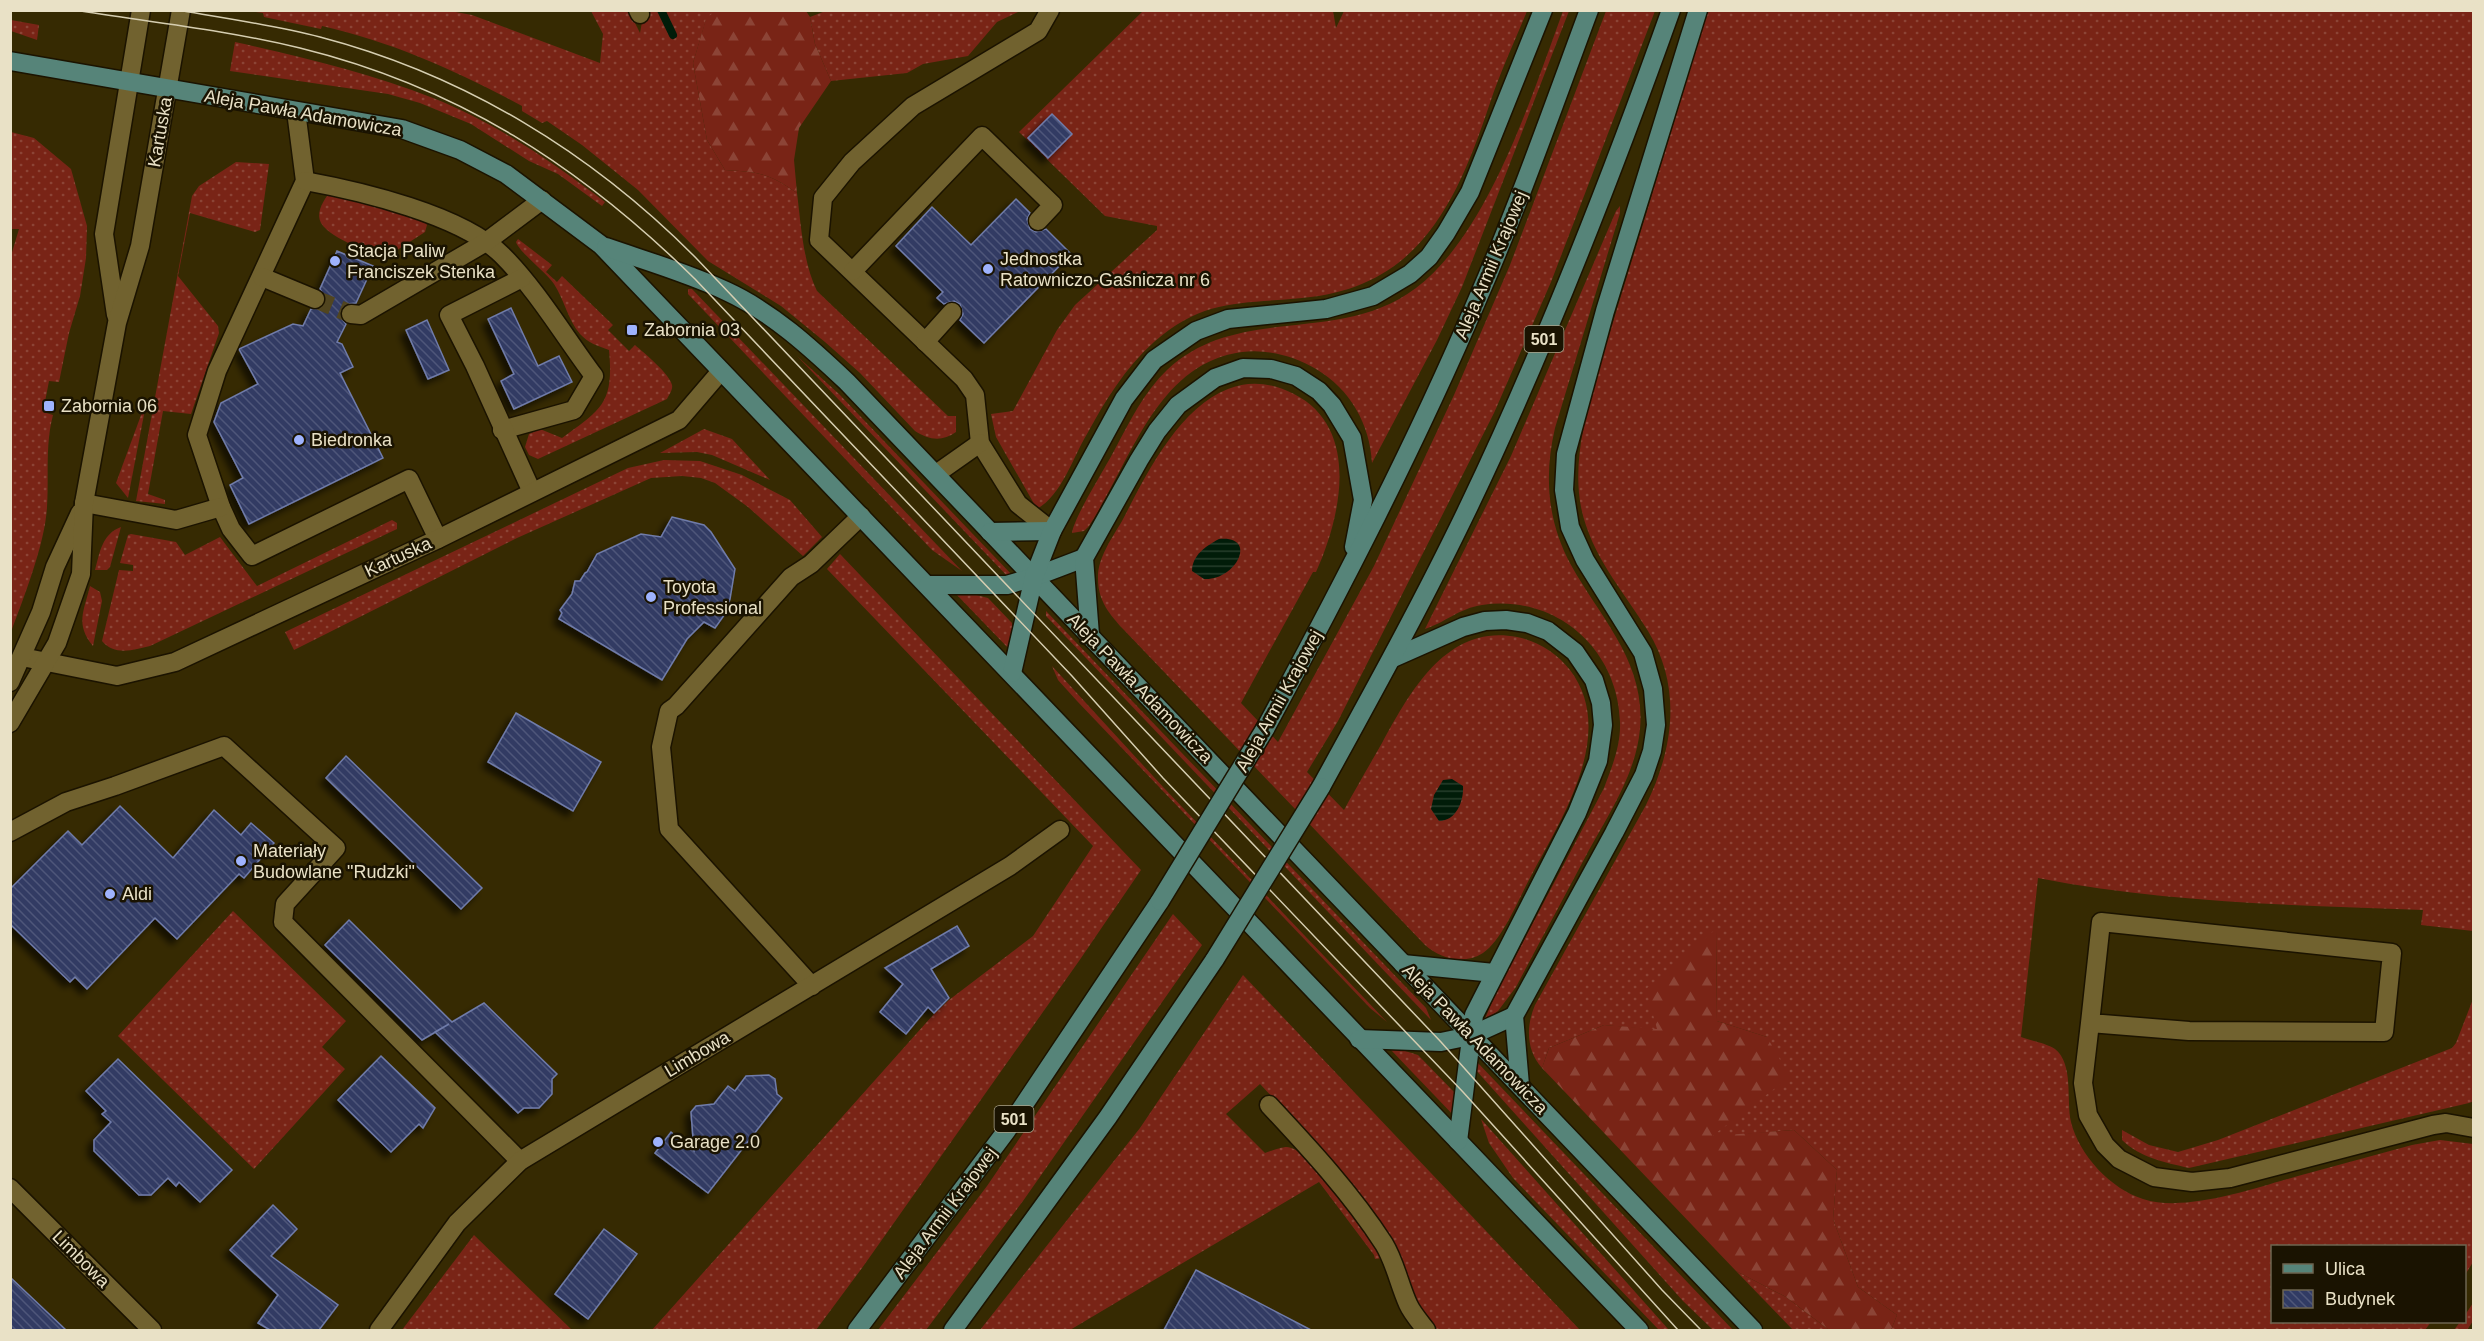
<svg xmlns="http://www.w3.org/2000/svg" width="2484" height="1341" viewBox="0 0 2484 1341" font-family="Helvetica,sans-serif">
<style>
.grass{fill:url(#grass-dots)}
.forest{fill:url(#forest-firs)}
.water{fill:url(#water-rules)}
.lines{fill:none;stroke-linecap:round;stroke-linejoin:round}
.stream{stroke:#011c09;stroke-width:8}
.building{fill:url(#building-back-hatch);stroke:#707caa;stroke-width:1.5;filter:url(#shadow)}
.minor-tunnel{stroke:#51451f;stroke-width:18;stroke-dasharray:18 9;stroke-linecap:butt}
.minor-casing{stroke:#1b1300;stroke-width:21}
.major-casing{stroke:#1b1300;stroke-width:21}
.minor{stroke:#71622f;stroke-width:18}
.major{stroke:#568479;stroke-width:18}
.tram{stroke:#d6ceb1;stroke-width:1.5}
.major-bridge-casing{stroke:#1b1300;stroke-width:21;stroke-linecap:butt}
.major-bridge{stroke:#568479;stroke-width:18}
.poi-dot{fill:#9fb3fd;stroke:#1a1301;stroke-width:2}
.labels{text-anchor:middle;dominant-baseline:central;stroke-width:5;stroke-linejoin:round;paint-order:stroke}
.shield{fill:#1a1301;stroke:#aba38b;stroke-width:1.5}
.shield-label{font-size:16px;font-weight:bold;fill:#e9e1c6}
.street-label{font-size:18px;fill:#e9e1c6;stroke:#1a1301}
.poi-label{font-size:18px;fill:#e9e1c6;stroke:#1a1301;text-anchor:start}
</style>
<defs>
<pattern id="grass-dots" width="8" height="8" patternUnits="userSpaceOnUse" patternTransform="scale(1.5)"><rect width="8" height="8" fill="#792416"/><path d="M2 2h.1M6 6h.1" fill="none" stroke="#8c4436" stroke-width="1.8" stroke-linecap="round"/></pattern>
<pattern id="forest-firs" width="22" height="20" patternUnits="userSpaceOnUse" patternTransform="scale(1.5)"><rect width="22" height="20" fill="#792416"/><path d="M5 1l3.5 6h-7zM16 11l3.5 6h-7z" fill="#8c4436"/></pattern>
<pattern id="water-rules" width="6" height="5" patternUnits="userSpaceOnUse" patternTransform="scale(1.5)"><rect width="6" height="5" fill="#011c09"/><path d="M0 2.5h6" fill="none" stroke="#263d2b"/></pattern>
<pattern id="building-back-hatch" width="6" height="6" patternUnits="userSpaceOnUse" patternTransform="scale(1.5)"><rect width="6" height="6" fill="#313b64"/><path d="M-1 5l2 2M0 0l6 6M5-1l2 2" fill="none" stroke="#4f5779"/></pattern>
<filter id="shadow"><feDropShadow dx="-5.5" dy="5.5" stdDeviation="3" flood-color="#0009"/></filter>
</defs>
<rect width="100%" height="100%" fill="#362a02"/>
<!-- grass -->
<g class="grass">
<polygon points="828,10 1020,11 997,22 968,56 923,64 907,73 831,81 815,44 810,17"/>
<path d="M249,11H450L472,15L600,63L603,34L591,11H629L640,33L644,11H716L706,20L693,63L707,140L725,170C759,172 769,173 797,193C801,225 803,262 817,291L948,416H956V432C942,442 929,440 915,431L860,373L825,342L781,306L708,261L638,190L582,145L547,121L542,123L522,111V106C459,72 393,42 322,26L321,29L264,17L263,13Z"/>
<path d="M1143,11H1333L1336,28L1344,11H1527C1515,41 1500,72 1490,103C1457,202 1419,288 1302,298C1241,304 1204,298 1154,342C1125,368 1105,401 1087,434C1073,457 1062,495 1037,509L996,437L991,414L1013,411L1057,330L1075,305L1157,230V226L1105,216L1019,132Z"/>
<path d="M1563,11H1569L1462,287L1437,340L1372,463C1370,424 1350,389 1316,369C1294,356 1268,349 1242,352C1156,363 1130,464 1089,526L1084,531L1072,533C1074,517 1106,467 1115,449C1130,421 1144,392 1167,370C1238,303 1340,346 1416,288C1489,233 1532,95 1563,11Z"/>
<path d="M1606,11H1655L1551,282L1494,413L1338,721L1307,772L1344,810C1356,788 1369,766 1382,743C1410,692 1447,623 1517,637C1538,641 1557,653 1570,670C1618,733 1561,819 1531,876C1519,898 1503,939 1483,953C1464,965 1441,959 1425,945L1124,630C1110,615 1098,601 1098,579C1097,559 1112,538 1122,521C1145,477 1178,408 1228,389C1250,380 1273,383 1294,394C1361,428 1341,517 1316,572H1313L1241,703L1278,742L1374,566L1454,395L1510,265Z"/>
<path d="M1708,11H2473V931L2421,925L2423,910C2294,905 2165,903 2038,878L2021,1037C2031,1041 2046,1043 2055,1049C2074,1064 2066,1100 2071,1122C2079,1155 2111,1189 2143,1199C2186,1213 2255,1188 2298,1176C2336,1166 2374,1155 2412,1145L2440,1140L2473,1144V1262L2465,1275L2464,1246H2272V1322H2431L2425,1330H1891L1897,1315L1858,1287L1833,1219L1837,1170L1794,1130L1711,1137L1767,1037L1717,1021L1716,930L1657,1030L1604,1025L1549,1048L1542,1068C1526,1050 1526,1026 1535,1005L1646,805C1674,748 1682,687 1648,631C1623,590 1591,556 1581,507C1573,465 1584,422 1595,381Z"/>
<polygon points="11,20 39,25 37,40 11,31"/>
<path d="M235,42C302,57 369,73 433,98C496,123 552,162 605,202L602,206L558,174L529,161L471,124L420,103L388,94L230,71Z"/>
<path d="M11,132L34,138L71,169L87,226L86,258L80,296L69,333L59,382L49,381L43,412L53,415C45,445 49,476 47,507C45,544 24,597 11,632L10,259L19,229H11Z"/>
<polygon points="236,162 269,164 260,230 255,232 190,213 178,276 218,326 219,333 191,414 163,411 148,494 165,500 165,504 136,501 192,196 199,186"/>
<path d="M336,195L422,218L427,225L425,232L391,254C372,254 332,240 321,223C316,214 322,203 327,196Z"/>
<path d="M1620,206V213L1555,428C1544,475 1547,521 1571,565C1601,619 1646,662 1640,729C1636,773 1610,812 1589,850C1565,896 1540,941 1516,987L1498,1011L1484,1021L1495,995L1604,788C1612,767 1621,745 1620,722C1618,649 1556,594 1482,605C1460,608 1444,623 1425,629L1511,456L1616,211Z"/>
<path d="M518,239L552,265L546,272L557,282L562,276L613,325L608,330L629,351L635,345C644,353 670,374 672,385C673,390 669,395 667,399L538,459L529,455L525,447L529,434L540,429L562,438C602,409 614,403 609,350C598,346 588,343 580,334C568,320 564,299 554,284C546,272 519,252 516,242Z"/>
<polygon points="688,289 692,289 962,571 932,550 688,294"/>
<polygon points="797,356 839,394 1013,576 1010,579"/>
<polygon points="147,399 128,498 116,483"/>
<polygon points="704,429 732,439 770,480 712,455 697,452 660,453"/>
<polygon points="664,460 700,461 742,475 790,500 822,537 803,556 748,507 715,483 701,478 682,476 651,478 517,538 294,650 285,632 628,468"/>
<path d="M392,520L397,523V529L150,646C134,650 114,656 102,641L119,570L133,571V565L120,563L128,535L131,534L176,542L185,555L220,537L257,586Z"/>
<path d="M121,527L110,567L107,570H95C100,552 102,534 121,527Z"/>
<polygon points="840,554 1141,870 1079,961 862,1268 816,1330 652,1330 933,1015 949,1000 1033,936 1093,846 827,569"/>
<path d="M90,586L100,592L102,601L93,646C75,624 84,611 90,586Z"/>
<polygon points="961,591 988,598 1012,623 1014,646 1010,650 957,595 956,594"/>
<polygon points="1046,611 1426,1008 1431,1020 1046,616"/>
<polygon points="1052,666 1164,788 1387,1022 1370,1008 1077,701 1058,680"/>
<polygon points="233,911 346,1021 322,1047 345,1069 254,1169 118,1036"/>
<polygon points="1173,914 1202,945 1023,1201 926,1330 878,1330 987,1186"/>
<path d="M1243,975L1580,1330H1434L1311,1138L1260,1084L1226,1114L1265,1153C1271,1151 1281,1147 1287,1147C1315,1150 1366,1234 1383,1258L1375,1259L1374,1255L1319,1182L1070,1330H980L1140,1128Z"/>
<path d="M2473,999L2474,1101L2469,1103L2189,1168C2164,1162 2141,1158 2122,1140V1130L2149,1145L2178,1152L2218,1140L2452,1048L2456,1043Z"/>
<polygon points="1392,1047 1418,1055 1456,1094 1458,1120 1390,1049"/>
<polygon points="1476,1061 1733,1330 1713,1330 1683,1301 1474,1068"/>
<polygon points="1481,1119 1669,1330 1659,1330 1513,1178 1489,1143"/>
<polygon points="474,1235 572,1330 402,1330"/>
<polygon points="1736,1271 1786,1297 1829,1330 1793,1330"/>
<polygon points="2473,1303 2473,1321 2467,1330 2454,1330 2460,1322 2464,1322 2465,1315"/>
</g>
<!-- forest -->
<g class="forest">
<path d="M715,11H806L810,17L815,44L831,81L799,128L794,160L797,193C769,173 759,172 725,170L707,140L693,63L706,19Z"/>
<polygon points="1716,929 1717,1021 1767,1037 1790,1077 1712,1136 1794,1130 1837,1170 1833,1219 1858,1287 1897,1315 1891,1330 1829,1330 1786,1297 1736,1271 1542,1068 1549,1048 1604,1025 1657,1029 1646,989"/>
</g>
<!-- water -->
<g class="water">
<path d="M1219,539C1259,535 1236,581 1204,579L1192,571C1192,555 1206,546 1219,539Z"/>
<path d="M1452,779L1463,786C1464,801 1456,821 1439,821L1431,809L1434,795L1443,780Z"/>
</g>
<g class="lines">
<!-- stream -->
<polyline class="stream" points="661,10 673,35"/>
</g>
<!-- building -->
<g class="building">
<polygon points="1052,114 1072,134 1048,158 1028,138"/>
<polygon points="1016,199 1030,213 1027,219 1030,229 1036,232 1046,229 1071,254 984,343 960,320 963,314 960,304 954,301 944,304 937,298 943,292 896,246 932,207 971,245"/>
<polygon points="337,251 373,266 356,303 347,304 342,308 341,318 346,324 337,342 342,344 353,367 340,373 383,458 249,524 230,485 243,478 214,422 221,403 258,384 239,349 293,324 303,326 311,309 322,308 326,298 320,289"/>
<polygon points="511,308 538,366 559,356 572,382 514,409 501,381 514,374 488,319"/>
<polygon points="427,320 449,370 428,379 406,330"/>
<polygon points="672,517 704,525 711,532 735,569 730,599 725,614 715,628 704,622 687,639 662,680 559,619 562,613 560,610 572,594 575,581 580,581 585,573 587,572 597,554 641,534 661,537"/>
<polygon points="516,713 601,762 573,811 488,762"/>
<polygon points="346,756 482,888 461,909 326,778"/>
<polygon points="120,806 173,858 214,810 241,835 251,823 274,843 244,878 239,874 177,939 155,918 87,989 75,977 70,982 10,924 10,889 68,831 82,845"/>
<polygon points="349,920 452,1022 484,1003 557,1074 552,1079 552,1094 539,1108 524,1108 518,1113 435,1032 449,1024 422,1040 325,945"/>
<polygon points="957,926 969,946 931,969 949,998 934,1013 928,1007 906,1034 880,1012 903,984 885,968"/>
<polygon points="381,1056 435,1108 423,1128 419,1124 391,1152 338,1100"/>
<polygon points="118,1059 232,1170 200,1202 179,1182 176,1186 168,1178 151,1195 139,1195 94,1151 94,1140 111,1122 102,1114 106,1111 86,1091"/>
<polygon points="769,1075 775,1079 777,1094 782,1098 708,1193 655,1153 671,1132 694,1151 691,1112 696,1106 714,1104 728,1086 735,1091 746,1076"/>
<polygon points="273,1205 297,1229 271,1256 338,1305 319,1330 270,1330 258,1323 278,1295 230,1250"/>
<polygon points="604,1229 637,1254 588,1319 555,1294"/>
<polygon points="1196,1270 1311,1330 1164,1330"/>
<polygon points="10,1277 66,1330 10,1330"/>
</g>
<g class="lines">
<!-- minor-tunnel -->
<polyline class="minor-tunnel" points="315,299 351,314"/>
<!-- minor casing -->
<g class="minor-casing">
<g id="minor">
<polyline points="638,10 640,14"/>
<polyline points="1050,10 1038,31 913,106 852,162 823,198 819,240 964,379 975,395 980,443 1018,504 1052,531"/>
<polyline points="296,111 305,181 217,371 197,435 221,507 231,529 252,556 409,479 438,539"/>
<path d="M305,181C360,191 462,215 502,255C537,290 564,336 594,376L574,410L502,430"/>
<polyline points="853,271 982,136 1053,205 1038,221"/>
<polyline points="262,277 315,299"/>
<polyline points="522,278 449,315 475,366 532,492"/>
<polyline points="351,314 361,315 486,242 542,200"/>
<polyline points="116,315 104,234 141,10"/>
<polyline points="925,342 952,312"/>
<polyline points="936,474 980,443"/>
<polyline points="84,503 176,520 221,507"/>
<polyline points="22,657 117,676 175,662 438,539 679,420 721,371"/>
<polyline points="10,682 41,612 55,567 80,513"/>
<polyline points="10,723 57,643 81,574 84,503 117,323 140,246 181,10"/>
<polyline points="10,832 66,802 115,786 224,746 336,848 285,904 283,922 520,1161"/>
<polyline points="812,986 669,829 661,747 669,711 676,706 791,577 811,564 861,516"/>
<polyline points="2090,1023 2101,922 2392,953 2384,1032 2189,1031 2090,1023 2083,1083 2088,1115 2105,1145 2119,1159 2154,1177 2192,1182 2230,1178 2433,1125 2446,1123 2474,1128"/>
<path d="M1269,1105C1310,1149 1351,1193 1384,1244C1395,1262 1399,1284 1408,1304C1412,1313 1420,1322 1426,1330"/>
<polyline points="10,1188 152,1330"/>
<polyline points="379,1330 457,1223 520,1161 1010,866 1060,830"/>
</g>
</g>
<!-- major casing -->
<g class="major-casing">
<g id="major">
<polyline points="10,61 402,129 460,150 506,174 601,245 1639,1330"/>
<path d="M606,247C646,261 688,273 726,291C772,312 811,348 847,382L1753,1330"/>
<polyline points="990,532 1052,531"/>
<polyline points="928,585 1007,585 1034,577 1084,558"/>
<polyline points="1090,635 1084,558 1139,460 1157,431 1178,405 1215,378 1243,368 1271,369 1296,376 1319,391 1332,405 1352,438 1363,500 1354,547"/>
<polyline points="1393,658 1463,627 1485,621 1506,620 1527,623 1548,631 1575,652 1594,680 1601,703 1603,725 1598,761 1577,813 1474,1015 1458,1141"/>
<polyline points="1012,673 1034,577 1052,531 1124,399 1154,360 1196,331 1228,319 1326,309 1373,296 1410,274 1429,257 1446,233 1470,192 1543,10"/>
<path d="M1265,729C1341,588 1415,446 1478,298C1519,204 1553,107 1589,10"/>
<path d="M1321,787C1372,694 1423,602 1469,506C1546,345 1611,178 1671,10"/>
<polyline points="1403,964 1494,973"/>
<polyline points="1359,1039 1441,1042 1470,1036 1514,1016"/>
<polyline points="1520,1085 1514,1016 1614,833 1644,775 1652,751 1656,725 1653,689 1643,653 1585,560 1570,527 1564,490 1566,454 1605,311 1698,10"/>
<polyline points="857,1330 1007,1130 1160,901"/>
<polyline points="953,1330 1108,1117 1215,959"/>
</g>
</g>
<!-- minor -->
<use href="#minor" class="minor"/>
<!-- major -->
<use href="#major" class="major"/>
<!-- tram -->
<g class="tram">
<path d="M75,10C150,22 226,30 300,48C458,87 579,165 695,279L1072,676L1163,778L1463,1092L1678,1330"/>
<path d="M177,10C225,18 274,25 320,37C465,75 592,153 696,258L1441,1042L1662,1290L1701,1330"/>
</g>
<!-- major-bridge casing -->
<g class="major-bridge-casing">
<g id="major-bridge">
<polyline points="1160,901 1265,729"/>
<polyline points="1215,959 1321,787"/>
</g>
</g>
<!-- major-bridge -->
<use href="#major-bridge" class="major-bridge"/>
</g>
<!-- markers -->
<g class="poi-dot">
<circle cx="335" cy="261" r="6"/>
<circle cx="988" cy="269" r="6"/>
<rect x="626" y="324" width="12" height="12" rx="3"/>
<rect x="43" y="400" width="12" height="12" rx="3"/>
<circle cx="299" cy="440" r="6"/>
<circle cx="651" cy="597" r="6"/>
<circle cx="241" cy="861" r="6"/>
<circle cx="110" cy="894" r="6"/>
<circle cx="658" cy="1142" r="6"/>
</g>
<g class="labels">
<!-- shield labels -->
<g class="shield">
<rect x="1524.5" y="326" width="39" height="26" rx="4.5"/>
<rect x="994.5" y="1106" width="39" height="26" rx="4.5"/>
</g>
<g class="shield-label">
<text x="1544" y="339">501</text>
<text x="1014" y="1119">501</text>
</g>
<!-- street labels -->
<g class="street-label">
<text transform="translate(303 113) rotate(10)">Aleja Pawła Adamowicza</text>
<text transform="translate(160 132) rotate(-80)">Kartuska</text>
<text transform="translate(1491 265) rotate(-67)">Aleja Armii Krajowej</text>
<text transform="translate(398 557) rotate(-25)">Kartuska</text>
<text transform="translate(1140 688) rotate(46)">Aleja Pawła Adamowicza</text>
<text transform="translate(1279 701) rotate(-61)">Aleja Armii Krajowej</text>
<text transform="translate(1475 1039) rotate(46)">Aleja Pawła Adamowicza</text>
<text transform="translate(697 1054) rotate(-31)">Limbowa</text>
<text transform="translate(945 1213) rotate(-53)">Aleja Armii Krajowej</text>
<text transform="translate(81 1259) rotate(45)">Limbowa</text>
</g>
<!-- poi labels -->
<g class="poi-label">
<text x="347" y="251">Stacja Paliw<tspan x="347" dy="21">Franciszek Stenka</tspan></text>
<text x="1000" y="259">Jednostka<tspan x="1000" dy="21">Ratowniczo-Gaśnicza nr 6</tspan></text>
<text x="644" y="330">Zabornia 03</text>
<text x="61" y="406">Zabornia 06</text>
<text x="311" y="440">Biedronka</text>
<text x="663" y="587">Toyota<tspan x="663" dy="21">Professional</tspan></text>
<text x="253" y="851">Materiały<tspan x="253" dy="21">Budowlane "Rudzki"</tspan></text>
<text x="122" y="894">Aldi</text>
<text x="670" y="1142">Garage 2.0</text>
</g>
</g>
<!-- border -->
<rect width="2484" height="1341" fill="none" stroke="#e9e1c6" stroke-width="24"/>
<!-- legend -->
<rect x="2271" y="1245" width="195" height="78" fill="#1a1301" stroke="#6d6550" stroke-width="1.5"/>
<rect x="2283" y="1264" width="30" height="9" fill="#568479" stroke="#6d6550" stroke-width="1.5"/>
<text x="2325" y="1275" font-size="18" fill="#e9e1c6">Ulica</text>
<rect x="2283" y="1290" width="30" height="18" fill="url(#building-back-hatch)" stroke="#6d6550" stroke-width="1.5"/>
<text x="2325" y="1305" font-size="18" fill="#e9e1c6">Budynek</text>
</svg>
